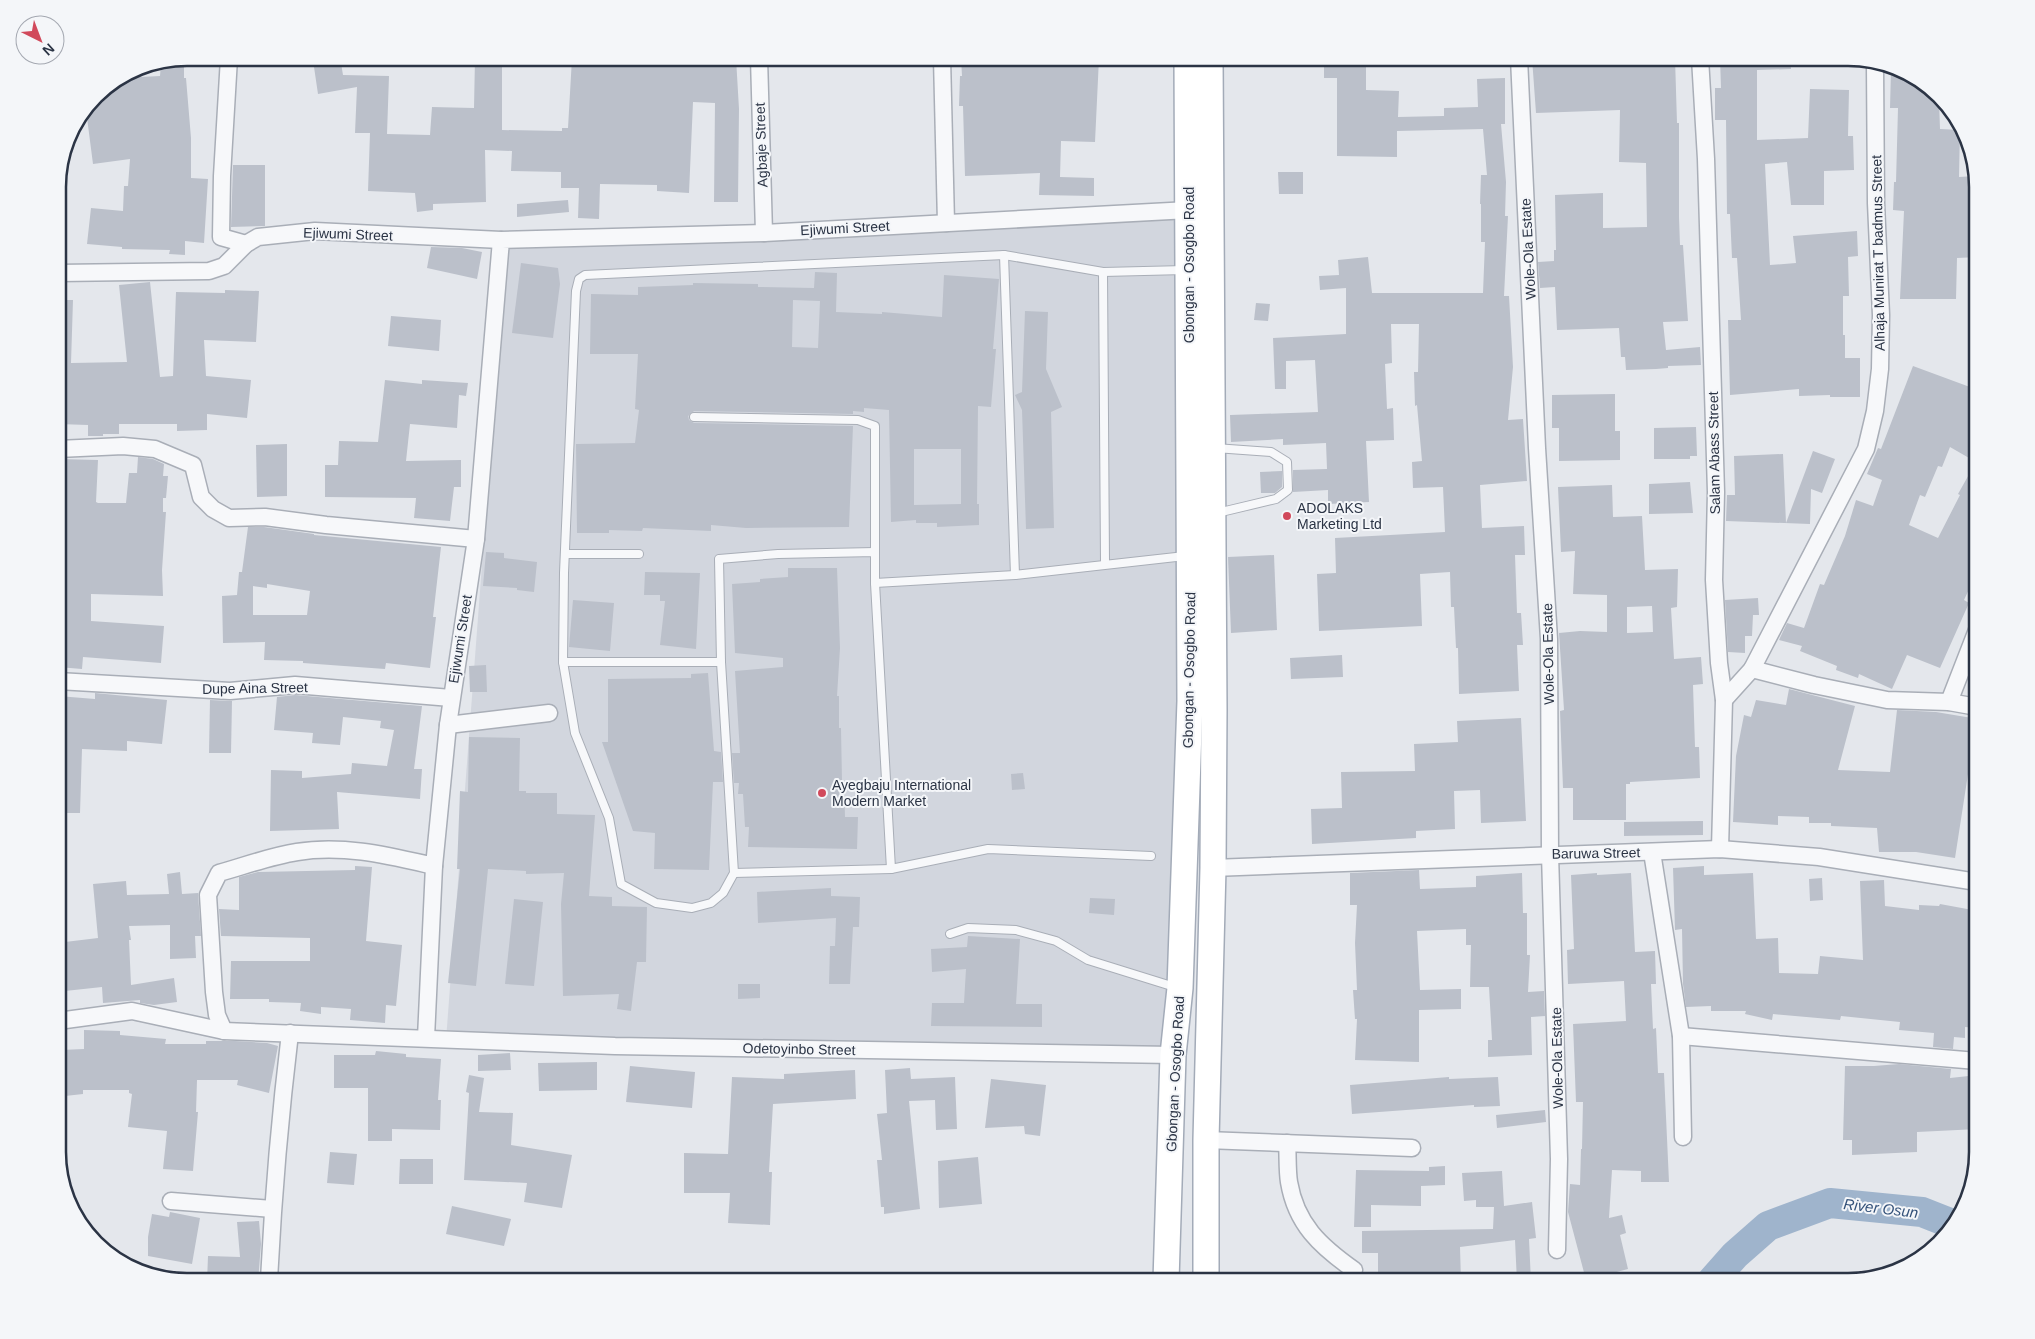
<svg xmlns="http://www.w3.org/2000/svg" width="2035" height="1339" viewBox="0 0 2035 1339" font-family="Arial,sans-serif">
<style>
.built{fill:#d2d6de}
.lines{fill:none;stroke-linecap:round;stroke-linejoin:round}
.river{stroke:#9fb4cc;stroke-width:30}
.building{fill:#bbc0ca;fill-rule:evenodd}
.lane-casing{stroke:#a9aeb7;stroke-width:10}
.street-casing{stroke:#a9aeb7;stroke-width:19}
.primary-casing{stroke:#a3abb8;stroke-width:28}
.lane{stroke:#f7f8fa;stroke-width:8}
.street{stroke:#f7f8fa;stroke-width:16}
.primary{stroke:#fff;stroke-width:25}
.poi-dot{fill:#d1495b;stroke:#f4f6f9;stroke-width:2}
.labels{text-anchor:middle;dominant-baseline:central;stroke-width:4;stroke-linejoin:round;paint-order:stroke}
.street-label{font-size:14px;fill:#2b3445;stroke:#f4f6f9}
.poi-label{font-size:14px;fill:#2b3445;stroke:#f4f6f9;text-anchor:start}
.water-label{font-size:15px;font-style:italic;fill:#34527a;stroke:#f4f6f9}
.rim{fill:none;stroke:#2b3445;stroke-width:2.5}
</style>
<rect width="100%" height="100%" fill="#e4e7ec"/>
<!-- built -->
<polygon class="built" points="1184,219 1185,545 1171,1050 446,1040 506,248"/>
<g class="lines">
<!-- river -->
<polyline class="river" points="1712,1281 1735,1255 1768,1226 1830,1203 1922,1212 1955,1225"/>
</g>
<!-- building -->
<g class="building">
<polygon points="475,58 488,58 489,66 502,66 502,130 562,131 562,128 568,128 572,58 736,58 739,109 738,202 714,202 715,103 693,102 689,193 657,191 657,185 600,184 599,219 578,218 579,188 561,188 561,172 511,171 512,151 485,150 486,202 433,204 433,210 417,212 415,193 368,191 370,133 355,133 357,87 318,94 314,67 341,63 343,75 389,76 387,134 430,135 432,107 474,108"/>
<polygon points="961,58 1099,58 1095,142 1061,141 1060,177 1094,178 1094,196 1039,195 1040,173 965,176 963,106 959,106 960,76 962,76"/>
<polygon points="1324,58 1366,58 1366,90 1399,91 1398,117 1444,116 1444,108 1478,107 1477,79 1505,78 1505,124 1501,124 1506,182 1505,216 1508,216 1504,296 1509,296 1513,367 1508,420 1523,419 1527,481 1480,485 1482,528 1524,526 1525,555 1515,555 1517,613 1521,613 1523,645 1517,645 1519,691 1459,694 1458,648 1456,648 1454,607 1451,607 1450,572 1420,574 1422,626 1319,631 1317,574 1336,573 1335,538 1445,532 1443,487 1413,488 1412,462 1422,461 1417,405 1415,406 1414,372 1418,372 1419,324 1391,324 1392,363 1385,364 1387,409 1393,408 1394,440 1366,441 1369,502 1328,504 1328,490 1293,492 1293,470 1327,469 1326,443 1283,445 1283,439 1231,442 1230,415 1318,412 1315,360 1286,361 1286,389 1275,389 1273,338 1346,334 1346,288 1320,290 1319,276 1339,275 1338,260 1368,257 1372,293 1483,293 1485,242 1481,242 1481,204 1480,204 1481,175 1487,175 1483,129 1397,131 1397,157 1337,156 1337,78 1324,78"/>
<polygon points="1532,58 1675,58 1677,123 1679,123 1679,217 1680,245 1683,245 1688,321 1663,322 1666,350 1700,347 1701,365 1668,366 1668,368 1656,369 1626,370 1625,357 1621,357 1619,328 1557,330 1555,287 1540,288 1538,262 1554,261 1554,250 1556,250 1555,195 1603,193 1603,228 1647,227 1646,163 1619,162 1620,110 1536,113"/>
<polygon points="1720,58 1790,58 1791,69 1757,70 1757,140 1808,138 1810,89 1849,90 1848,136 1853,136 1854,170 1824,171 1824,205 1791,205 1787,162 1765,164 1770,265 1796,263 1793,236 1857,231 1858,256 1848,257 1849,296 1843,296 1843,335 1845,335 1845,358 1860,358 1860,397 1830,397 1830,395 1799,396 1799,389 1730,395 1728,320 1741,320 1737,258 1732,258 1730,214 1727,214 1726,120 1715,120 1715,88 1721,88"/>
<polygon points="161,63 184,63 184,78 186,78 191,138 191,178 208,179 204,243 185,241 185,255 169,254 170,250 122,249 122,247 87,244 91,208 123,211 124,186 128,186 130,159 93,164 86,110 96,95 121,78 160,76"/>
<polygon points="1891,70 1920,79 1939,100 1940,129 1960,130 1959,177 1975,176 1978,187 1978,257 1957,258 1956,299 1900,299 1904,211 1893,210 1894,182 1896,182 1898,108 1890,108"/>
<polygon points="233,165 265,165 265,226 231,227"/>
<polygon points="1278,172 1303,172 1303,194 1279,194"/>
<polygon points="568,200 569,212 517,217 517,204"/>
<polygon points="431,247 462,248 482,252 477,279 427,268"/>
<polygon points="521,263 558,268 560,284 553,338 512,333"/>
<path d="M815,272L837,273L836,312L882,314V312L942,317L944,275L999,279L993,349H996L991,407L978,406L977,504H979V525L937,527V523H916V520L891,522L889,410L864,408V412L853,411V414L694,411L688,416L689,420L694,423L853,426L849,527L746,528L711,525V531L643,528L642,531L609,530V533H577L576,444L635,443L639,410L635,409L638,354H590L591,294L638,295V287L693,285V283L758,284V287L814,288ZM793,300L820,301L818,348L792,347ZM914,449H961V504L914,505Z"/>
<polygon points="150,282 160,377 173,376 176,292 225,293 225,290 259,291 256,342 204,340 206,376 251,380 247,418 207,414 207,430 177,431 177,424 119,424 119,434 103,434 103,436 88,436 88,425 58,424 58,300 73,300 71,363 127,362 119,285"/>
<polygon points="1256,303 1270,304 1268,321 1254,320"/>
<polygon points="1025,311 1048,312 1046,369 1062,407 1051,412 1054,528 1026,529 1022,410 1015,395 1022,392"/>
<polygon points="391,316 441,320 439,351 388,346"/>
<path d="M1913,366L1978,390V570L1964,600L1969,603L1940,668L1907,655L1892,689L1859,674L1858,678L1836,670L1837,666L1800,651L1802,646L1779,640L1787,623L1804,628L1820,584L1824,585L1845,536L1856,500L1873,506L1882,480L1867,474L1878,448L1881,449ZM1950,447L1976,462L1958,494L1960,495L1938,538L1909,525L1920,495L1925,497L1938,466L1942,467Z"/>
<polygon points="385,380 422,384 422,380 468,383 466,396 459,395 457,428 410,424 406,461 461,460 461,487 454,487 450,521 414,518 416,498 325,497 325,465 338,465 339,441 378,442"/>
<polygon points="1615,394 1615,431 1620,431 1620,460 1559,461 1559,428 1552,428 1552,395"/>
<polygon points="1696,427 1697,456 1690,456 1690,459 1654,459 1654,428"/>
<polygon points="287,444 287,496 257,497 256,445"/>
<polygon points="1813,451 1835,459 1822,493 1811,489 1810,524 1726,521 1727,495 1735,495 1734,456 1783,454 1786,523"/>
<polygon points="138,457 153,459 164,464 163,476 168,476 166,498 163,498 163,512 166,512 162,570 163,596 91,594 91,621 164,626 161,663 83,657 82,669 58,667 58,459 98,460 96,502 98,503 126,503 129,473 137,473"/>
<polygon points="1282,471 1282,487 1275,493 1261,493 1260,472"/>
<polygon points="1690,482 1693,513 1649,514 1649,484"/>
<path d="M1612,485L1613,517L1642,516L1645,570L1678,569L1677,607L1671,608L1674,659L1701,657L1703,684L1693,685L1695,747H1699L1700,778L1630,782V784H1626V820H1573V788H1563L1560,711L1564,710L1559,633L1580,631L1607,632V595L1573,594L1575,551L1561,552L1558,487ZM1652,606L1653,632L1627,633V607Z"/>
<path d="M248,527H264L314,534V535L441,547L433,617H436L430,668L386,663L385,669L303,663V661L264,660L265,642L223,643L222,596L237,595L239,572H242ZM267,584L310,591L307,615H253V586L267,588Z"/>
<polygon points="486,552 504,553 504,558 537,562 534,592 517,590 517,588 483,586"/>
<polygon points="1274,555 1277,630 1231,633 1228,557"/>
<polygon points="788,568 837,568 840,648 837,696 839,696 839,728 841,728 842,781 844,781 845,817 858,817 857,849 748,847 749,827 745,827 743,794 738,794 739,783 734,783 732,753 740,753 735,671 783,667 783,658 735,653 732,584 760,582 760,579 788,577"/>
<polygon points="645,572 700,573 696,649 660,645 665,601 660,601 660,595 644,595"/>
<polygon points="1758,598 1759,615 1753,615 1752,636 1745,636 1745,653 1728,652 1725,600"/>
<polygon points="573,600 614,603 610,651 569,647"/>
<polygon points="1342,655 1343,677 1291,679 1290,658"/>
<polygon points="486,665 487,692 470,692 469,666"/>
<polygon points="708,673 714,751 721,752 723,782 713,782 709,870 654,869 655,833 633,831 602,742 608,742 608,679 691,678 691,674"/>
<polygon points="1789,689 1855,706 1838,770 1890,772 1897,710 1936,712 1978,719 1978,777 1968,774 1955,858 1916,852 1879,852 1877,828 1831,826 1831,823 1809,823 1809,817 1778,816 1778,825 1733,822 1736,756 1744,715 1751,717 1756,700 1786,705"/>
<polygon points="95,693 167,700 162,744 127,741 127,751 82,749 80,813 58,813 58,696 95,699"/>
<polygon points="295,695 422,706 414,769 422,769 420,799 337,792 339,829 270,831 271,770 302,771 302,778 351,774 352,763 387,766 394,730 380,728 381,721 343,717 340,745 312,743 313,733 274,730 277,697"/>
<polygon points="210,700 232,701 231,753 209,753"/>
<polygon points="1521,718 1526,821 1481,823 1480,790 1454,791 1455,829 1416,831 1416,838 1312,844 1311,809 1342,808 1341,772 1415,771 1414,744 1458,742 1457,721"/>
<polygon points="469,737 520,738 519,791 526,791 526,793 557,793 557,814 595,815 589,896 612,897 612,906 647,907 646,962 637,962 631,1011 617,1009 619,994 563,996 561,904 564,873 526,874 526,871 488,869 476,986 448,983 460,869 457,869 460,791 468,792"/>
<polygon points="1023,773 1025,789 1012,790 1011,774"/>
<polygon points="1703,821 1703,835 1624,836 1624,822"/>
<polygon points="355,866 372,867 366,941 402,945 396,1006 386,1005 385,1023 350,1020 351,1009 321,1007 321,1014 300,1011 301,1003 269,1002 269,999 230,999 231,961 310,961 310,938 221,936 219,909 239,910 239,877 258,872 355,870"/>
<polygon points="1704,866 1704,875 1753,873 1756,939 1778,938 1779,973 1818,974 1820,956 1863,960 1860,881 1884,880 1885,906 1919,910 1919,905 1939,906 1940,904 1978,911 1978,1028 1965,1027 1965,1038 1954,1037 1953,1049 1933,1047 1934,1033 1899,1030 1900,1022 1841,1016 1840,1020 1773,1014 1772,1020 1745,1014 1746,1011 1711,1011 1711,1006 1686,1007 1683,984 1682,929 1675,930 1673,868"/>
<polygon points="1419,870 1420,889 1476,887 1476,876 1522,873 1523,913 1527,913 1527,955 1530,955 1528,992 1544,991 1545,1016 1531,1017 1532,1055 1488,1057 1488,1040 1492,1040 1489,987 1470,987 1471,945 1466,945 1466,929 1417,931 1420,990 1461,989 1461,1009 1419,1010 1419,1062 1355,1060 1357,1019 1355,1019 1353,990 1357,990 1355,943 1357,905 1350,905 1350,873"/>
<polygon points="180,872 182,894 198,893 201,936 195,936 196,958 170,959 170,925 129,926 131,940 129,940 131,985 174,978 177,1002 154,1005 140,1003 140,1000 103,1003 102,987 65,991 63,976 58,977 58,954 66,954 65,942 98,938 93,884 126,881 127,895 169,894 167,874"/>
<polygon points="1597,873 1597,875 1631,873 1635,952 1655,951 1656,984 1651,984 1653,1029 1656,1028 1658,1073 1664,1073 1669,1182 1641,1182 1641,1171 1612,1170 1609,1218 1622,1215 1626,1233 1620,1235 1628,1269 1586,1280 1568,1212 1570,1184 1580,1185 1581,1149 1582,1149 1583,1102 1576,1102 1573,1024 1626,1021 1624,981 1568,984 1567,950 1574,949 1571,875"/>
<polygon points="1822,878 1823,900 1810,901 1809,879"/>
<polygon points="831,888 831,896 860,897 859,927 853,927 850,984 829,984 830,946 835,946 836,918 758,923 757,892"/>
<polygon points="1090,898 1115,899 1114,915 1089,913"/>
<polygon points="514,899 543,902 534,986 505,984"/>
<polygon points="968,936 1020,939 1016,1004 1042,1004 1042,1027 931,1026 932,1003 964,1003 966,969 932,972 931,949 967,947"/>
<polygon points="738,984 760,984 760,998 738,999"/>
<polygon points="84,1030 120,1031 120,1035 166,1039 165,1044 206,1044 206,1041 235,1041 267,1043 278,1046 269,1093 237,1085 238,1080 197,1080 196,1112 198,1112 193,1171 163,1169 167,1131 128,1127 132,1094 129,1093 129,1090 83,1090 83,1094 65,1096 61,1050 84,1049"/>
<polygon points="376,1051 406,1054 406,1057 441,1059 438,1100 441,1100 440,1130 392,1129 392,1141 368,1141 368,1088 334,1088 334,1055 375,1055"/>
<polygon points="510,1053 511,1070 478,1071 478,1055"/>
<polygon points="597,1062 597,1090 539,1091 538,1063"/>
<polygon points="1899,1064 1951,1069 1950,1078 1978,1075 1978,1129 1917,1132 1917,1152 1852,1155 1852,1140 1843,1140 1845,1066 1874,1066"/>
<polygon points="630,1066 695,1072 692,1108 626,1102"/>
<polygon points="910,1068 911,1079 955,1077 957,1129 936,1130 935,1100 909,1101 920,1209 884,1214 884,1207 881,1207 877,1160 882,1160 877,1114 887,1113 885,1070"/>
<polygon points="855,1070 856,1099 773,1104 769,1172 772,1172 770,1225 728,1223 730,1193 684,1193 684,1153 728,1154 732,1077 784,1079 784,1074"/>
<polygon points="469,1075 484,1078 479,1112 513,1113 511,1145 572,1155 562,1208 524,1202 527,1183 464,1180 469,1093 466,1092"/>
<polygon points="1449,1077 1449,1079 1498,1077 1500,1106 1474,1107 1474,1105 1352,1114 1350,1085"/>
<polygon points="991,1079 1046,1085 1040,1136 1025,1134 1024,1126 985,1128"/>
<polygon points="1545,1110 1546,1122 1497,1128 1496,1115"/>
<polygon points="330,1152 357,1154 354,1185 327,1183"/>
<polygon points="978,1157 982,1204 939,1208 938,1161"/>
<polygon points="400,1159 433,1159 433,1184 399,1184"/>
<polygon points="1445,1166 1445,1185 1421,1186 1421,1206 1371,1205 1371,1227 1354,1227 1356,1170 1429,1171 1429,1167"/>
<polygon points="1502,1171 1504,1206 1532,1202 1536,1238 1529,1239 1531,1282 1517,1282 1515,1240 1460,1247 1461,1282 1378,1282 1378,1253 1362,1253 1362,1231 1493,1229 1494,1207 1476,1207 1476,1200 1464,1201 1462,1173"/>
<polygon points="452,1206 511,1219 504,1246 446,1234"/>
<polygon points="170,1212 200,1218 192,1264 148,1256 148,1237 152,1214 169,1217"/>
<polygon points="259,1221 261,1244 258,1282 207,1282 208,1256 240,1257 237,1222"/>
</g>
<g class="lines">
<!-- lane casing -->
<g class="lane-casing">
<g id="lane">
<polyline points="1004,255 1015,575"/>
<polyline points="1185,270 1103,272 1004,255 585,275 579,279 576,291 564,573 563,662 575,733 609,818 621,884 656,903 692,908 711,903 723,893 734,873 721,662 719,559 778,554 875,552 875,583 1015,575 1185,556"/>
<polyline points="1103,272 1105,563"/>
<polyline points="694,417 858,420 875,426 875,552"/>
<polyline points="1215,448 1271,452 1287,462 1288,490 1276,499 1217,513"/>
<polyline points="565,554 639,554"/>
<polyline points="875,583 891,869 988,849 1151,856"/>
<polyline points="563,662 721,662"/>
<polyline points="734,873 891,869"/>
<polyline points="950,934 968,928 1016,930 1056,941 1088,960 1178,988"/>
</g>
</g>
<!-- street casing -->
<g class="street-casing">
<g id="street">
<polyline points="229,58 222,176 221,237 246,244"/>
<polyline points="759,58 764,233"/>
<polyline points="942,58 946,223"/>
<polyline points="1519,58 1537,448 1549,639 1550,854 1559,1159 1557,1250"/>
<polyline points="1700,58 1706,159 1716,492 1714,580 1719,663 1724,700 1720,849"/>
<polyline points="58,273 209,271 224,266 246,244 258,237 315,231 501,240"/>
<polyline points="58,449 123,446 155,449 193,465 201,497 213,509 229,518 265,517 326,525 476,539"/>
<polyline points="1752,669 1814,685 1887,700 1949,702 1977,707"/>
<polyline points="58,681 230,691 295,685 451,698"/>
<polyline points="1724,700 1752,669 1866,449 1875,411 1880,369 1881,315 1876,203 1875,66"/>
<polyline points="1949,702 1977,630"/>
<polyline points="448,725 549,713"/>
<polyline points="1652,852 1681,1036 1683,1137"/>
<polyline points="1213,868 1720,849 1819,857 1977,882"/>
<polyline points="58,1021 132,1011 224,1031 615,1046 1173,1055"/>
<path d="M224,1031L217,1015L214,992L208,895L219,873C244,866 271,856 297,852C343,844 390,856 434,866"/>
<polyline points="1681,1036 1977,1061"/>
<polyline points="426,1038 434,866 448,725 476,539 501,240 764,233 1189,210"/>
<polyline points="1206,1140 1412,1148"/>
<path d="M1287,1143C1288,1155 1287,1169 1289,1182C1296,1224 1320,1246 1354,1270"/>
<polyline points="171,1201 272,1209"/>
<path d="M269,1281C273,1198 280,1116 290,1033"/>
</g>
</g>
<!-- primary casing -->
<g class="primary-casing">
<g id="primary">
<polyline points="1166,1281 1173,1055 1180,988 1190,701 1187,58"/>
<polyline points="1206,1281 1206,1140 1213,868 1214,710 1210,58"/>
</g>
</g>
<!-- lane -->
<use href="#lane" class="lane"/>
<!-- street -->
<use href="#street" class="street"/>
<!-- primary -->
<use href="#primary" class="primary"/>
</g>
<!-- markers -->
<g class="poi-dot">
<circle cx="1287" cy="516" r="5"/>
<circle cx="822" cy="793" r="5"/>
</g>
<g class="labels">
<!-- street labels -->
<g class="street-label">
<text transform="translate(761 145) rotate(-92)">Agbaje Street</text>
<text transform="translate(845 228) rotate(-3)">Ejiwumi Street</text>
<text transform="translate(348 234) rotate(2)">Ejiwumi Street</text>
<text transform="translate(1528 249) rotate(-93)">Wole-Ola Estate</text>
<text transform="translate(1878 253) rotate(-91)">Alhaja Munirat T badmus Street</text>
<text transform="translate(1189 265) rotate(-90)">Gbongan - Osogbo Road</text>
<text transform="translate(1714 453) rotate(-91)">Salam Abass Street</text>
<text transform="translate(460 639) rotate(-81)">Ejiwumi Street</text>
<text transform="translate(1548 654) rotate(-91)">Wole-Ola Estate</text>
<text transform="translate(1189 670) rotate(-89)">Gbongan - Osogbo Road</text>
<text transform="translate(255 688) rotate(-1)">Dupe Aina Street</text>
<text transform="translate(1596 853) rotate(-1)">Baruwa Street</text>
<text transform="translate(799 1049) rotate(1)">Odetoyinbo Street</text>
<text transform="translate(1557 1058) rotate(-91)">Wole-Ola Estate</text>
<text transform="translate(1175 1074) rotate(-87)">Gbongan - Osogbo Road</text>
</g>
<!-- poi labels -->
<g class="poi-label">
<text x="1297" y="508">ADOLAKS<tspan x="1297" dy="16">Marketing Ltd</tspan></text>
<text x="832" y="785">Ayegbaju International<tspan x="832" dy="16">Modern Market</tspan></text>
</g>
<!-- water labels -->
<g class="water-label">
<text transform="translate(1881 1208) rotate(7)">River Osun</text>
</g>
</g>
<!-- crop -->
<path d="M0 0H2035V1339H0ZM187 66H1848A121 121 0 0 1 1969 187V1152A121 121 0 0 1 1848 1273H187A121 121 0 0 1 66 1152V187A121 121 0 0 1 187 66Z" fill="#f4f6f9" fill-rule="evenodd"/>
<path class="rim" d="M187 66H1848A121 121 0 0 1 1969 187V1152A121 121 0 0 1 1848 1273H187A121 121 0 0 1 66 1152V187A121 121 0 0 1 187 66Z"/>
<!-- north arrow -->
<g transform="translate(40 40) rotate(138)"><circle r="24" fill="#f4f6f9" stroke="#a4a8b1"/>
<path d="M0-4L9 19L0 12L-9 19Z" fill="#d1495b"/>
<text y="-8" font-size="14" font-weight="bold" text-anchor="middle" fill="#2b3445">N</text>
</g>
</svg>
